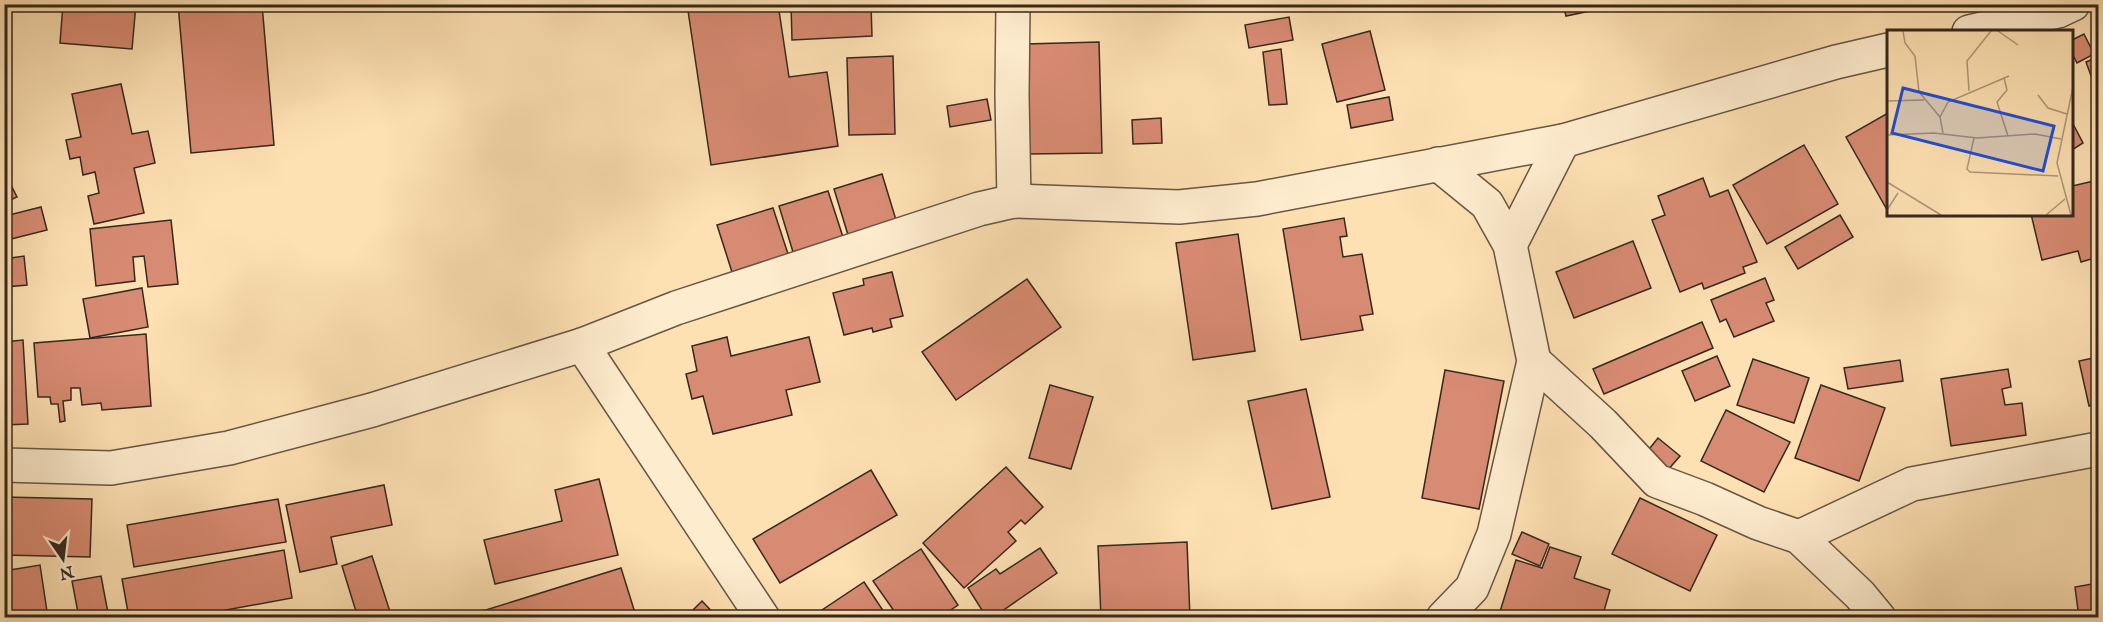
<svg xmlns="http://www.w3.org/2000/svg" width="2103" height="622" viewBox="0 0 2103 622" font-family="'IM FELL English',serif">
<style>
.building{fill:#d88b73;stroke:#35281f;stroke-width:1.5}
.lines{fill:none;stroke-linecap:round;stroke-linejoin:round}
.minor-casing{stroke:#675644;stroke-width:36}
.minor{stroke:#feecce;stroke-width:33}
.inset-road{fill:none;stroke:#ae9778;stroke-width:1.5}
.view{fill:#1d4ed8;fill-opacity:0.15;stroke:#1d4ed8;stroke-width:3}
.inset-edge{fill:none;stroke:#35281f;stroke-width:3}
</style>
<rect width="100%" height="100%" fill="#fee1b3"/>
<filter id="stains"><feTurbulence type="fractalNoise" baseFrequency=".00333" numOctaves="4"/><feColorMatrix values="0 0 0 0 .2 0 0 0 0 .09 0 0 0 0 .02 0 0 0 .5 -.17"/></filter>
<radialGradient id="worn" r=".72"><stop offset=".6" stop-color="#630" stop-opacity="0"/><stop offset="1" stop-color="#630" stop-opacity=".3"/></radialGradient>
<!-- building -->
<g class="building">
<polygon points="63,4 136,4 132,49 60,43"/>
<polygon points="178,4 262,4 274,145 191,153"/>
<polygon points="301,4 351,4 352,6 301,11"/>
<polygon points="687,4 778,4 789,77 827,72 838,146 711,165"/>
<polygon points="791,4 871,4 872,36 792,40"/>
<polygon points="1563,4 1593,4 1595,10 1566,16"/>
<polygon points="1289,17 1293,40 1249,48 1245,25"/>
<polygon points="1370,31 1385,90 1337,102 1322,44"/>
<polygon points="2084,34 2094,54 2077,63 2072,53 2072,40"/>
<polygon points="1099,42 1102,153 1027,154 1025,44"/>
<polygon points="1281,49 1287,104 1269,105 1263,52"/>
<polygon points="893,56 895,134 849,135 847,58"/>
<polygon points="2098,57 2098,95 2086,62"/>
<polygon points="121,84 132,134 148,131 155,163 134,168 144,213 94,224 88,196 99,193 95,172 83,175 80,157 70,159 66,140 81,137 72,94"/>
<polygon points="1389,97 1393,120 1351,128 1347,105"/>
<polygon points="987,99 991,120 950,127 947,106"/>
<polygon points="1888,113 1888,207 1886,208 1846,137"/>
<polygon points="1161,118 1162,143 1133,144 1132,120"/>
<polygon points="2072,122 2083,143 2072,150"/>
<polygon points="1804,145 1838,204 1767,244 1733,185"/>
<polygon points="4,171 17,197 4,203"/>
<polygon points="882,174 896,220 848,235 834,189"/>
<polygon points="1703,178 1710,197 1728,190 1757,262 1743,267 1745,273 1704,289 1702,283 1680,292 1652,220 1665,215 1658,196"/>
<polygon points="2098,180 2098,257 2081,262 2078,251 2042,260 2031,214 2072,214 2072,186"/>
<polygon points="828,191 843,237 793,252 779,206"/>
<polygon points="41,207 47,230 11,239 5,216"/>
<polygon points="773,208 788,254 732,272 717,225"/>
<polygon points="1840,215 1853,237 1798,269 1785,247"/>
<polygon points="1344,218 1347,236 1340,237 1343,257 1362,254 1373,314 1360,316 1363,330 1301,340 1283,229"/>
<polygon points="171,220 178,284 148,287 144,256 133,257 135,281 96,286 90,229"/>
<polygon points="1238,234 1255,351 1193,360 1176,243"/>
<polygon points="1633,241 1651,288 1574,318 1556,272"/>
<polygon points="24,256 27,285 6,287 11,331 4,331 4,259"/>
<polygon points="892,272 903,316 890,319 892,327 873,332 872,328 844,335 833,293 864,285 863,279"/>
<polygon points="1765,278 1774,300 1766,303 1774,321 1734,337 1726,319 1720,322 1711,300"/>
<polygon points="1027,279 1061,327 956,400 922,352"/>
<polygon points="142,288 148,327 90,338 83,299"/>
<polygon points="1702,322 1713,348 1604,394 1593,369"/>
<polygon points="146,334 151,406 102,410 101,403 82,405 80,388 71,388 71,400 63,401 65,421 60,422 58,404 51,404 50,397 38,397 34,343"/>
<polygon points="727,337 731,356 809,337 820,382 786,390 792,415 713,434 703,396 692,399 686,374 697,371 692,346"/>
<polygon points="23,340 28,424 4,425 4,342"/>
<polygon points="1717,356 1730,386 1695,401 1682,371"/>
<polygon points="2098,357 2098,403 2089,406 2079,361"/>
<polygon points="1753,359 1809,378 1794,423 1737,405"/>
<polygon points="1900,360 1903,381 1848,389 1844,368"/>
<polygon points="2008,369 2011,387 2002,389 2005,405 2022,403 2026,435 1951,446 1941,379"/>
<polygon points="1445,370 1504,381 1479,509 1422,498"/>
<polygon points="1050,385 1093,397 1071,469 1029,458"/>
<polygon points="1821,385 1885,408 1859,481 1795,458"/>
<polygon points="1306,389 1330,497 1272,509 1248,401"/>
<polygon points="1726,410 1790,442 1764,492 1701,461"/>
<polygon points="1658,438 1680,456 1667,471 1646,453"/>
<polygon points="1006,467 1043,507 1025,524 1021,520 1008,532 1016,541 964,588 923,543"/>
<polygon points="871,470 897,515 780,583 753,539"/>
<polygon points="599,479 618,555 495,584 484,540 562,521 555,490"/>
<polygon points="384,485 392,525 331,537 337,564 300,572 286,505"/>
<polygon points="4,497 92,499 90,557 4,555"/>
<polygon points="1640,498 1717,535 1690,591 1612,554"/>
<polygon points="278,499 286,542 134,567 127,525"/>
<polygon points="1522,532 1549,544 1540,566 1512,554"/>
<polygon points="1187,542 1190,618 1101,618 1098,546"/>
<polygon points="1550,547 1581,557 1574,578 1610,590 1602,618 1498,618 1516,560 1542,568"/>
<polygon points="1040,548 1057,573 992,618 987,618 968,588 996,569 1000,574"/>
<polygon points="921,549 958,605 939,618 899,618 873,581"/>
<polygon points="284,550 292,598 182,618 129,618 122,579"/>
<polygon points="372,556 392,618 358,618 342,566"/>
<polygon points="40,565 48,618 4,618 4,571"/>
<polygon points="621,568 636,616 460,618"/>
<polygon points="101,576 108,613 79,618 72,581"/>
<polygon points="864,582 888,618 810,618"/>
<polygon points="2098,583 2098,618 2079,618 2075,587"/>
<polygon points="702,601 718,618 685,618"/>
</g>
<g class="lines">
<!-- minor casing -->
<g class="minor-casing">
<g id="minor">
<polyline points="1013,4 1012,95 1014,201"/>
<polyline points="1969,32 2058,11 2073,4"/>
<polyline points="1438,164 1487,204 1510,245 1534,361 1494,534 1472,588 1443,618"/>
<polyline points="1510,245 1563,141"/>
<polyline points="582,345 763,618"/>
<polyline points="1534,361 1603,424 1657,481 1705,499 1758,523 1799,537 1860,595 1879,618"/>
<polyline points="4,465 111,468 229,448 372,410 582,345 676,308 979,209 1014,201 1179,207 1257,199 1563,141 1836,62 1888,50"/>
<polyline points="1799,537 1912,484 2098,449"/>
</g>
</g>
<!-- minor -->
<use href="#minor" class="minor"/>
</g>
<!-- overview -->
<g transform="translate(1887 30)">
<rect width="186" height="186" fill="#fee1b3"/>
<path class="inset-road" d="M16,1L18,13L28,26L32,62L53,87M111,1L131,15M117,48L120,60L110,72L121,106M82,61L80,31L104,1M151,65L161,78L180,84M0,71L37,70M56,103L53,87L61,72L122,46M0,105L47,103L90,108L148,104L174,109M87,108L80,139L83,142L171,146M0,152L54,185M0,180L11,163M159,185L178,169M184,185L170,133L186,57"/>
<path class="view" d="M16,58L167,96L156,141L5,103Z"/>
<rect width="186" height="186" class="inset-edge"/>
</g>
<!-- margin -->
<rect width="2103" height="622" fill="none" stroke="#fee1b3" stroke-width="24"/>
<rect x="6" y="6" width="2091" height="610" fill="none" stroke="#35281f" stroke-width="3"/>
<rect x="12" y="12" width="2079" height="598" fill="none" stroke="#35281f" stroke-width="1.5"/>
<!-- north arrow -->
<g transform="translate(63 559) rotate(166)" stroke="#feecce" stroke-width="4.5" paint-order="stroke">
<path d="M0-4.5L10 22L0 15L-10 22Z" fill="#35281f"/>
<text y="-9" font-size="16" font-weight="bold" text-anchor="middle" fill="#35281f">N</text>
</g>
<rect width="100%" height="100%" filter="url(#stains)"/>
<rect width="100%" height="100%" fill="url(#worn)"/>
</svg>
